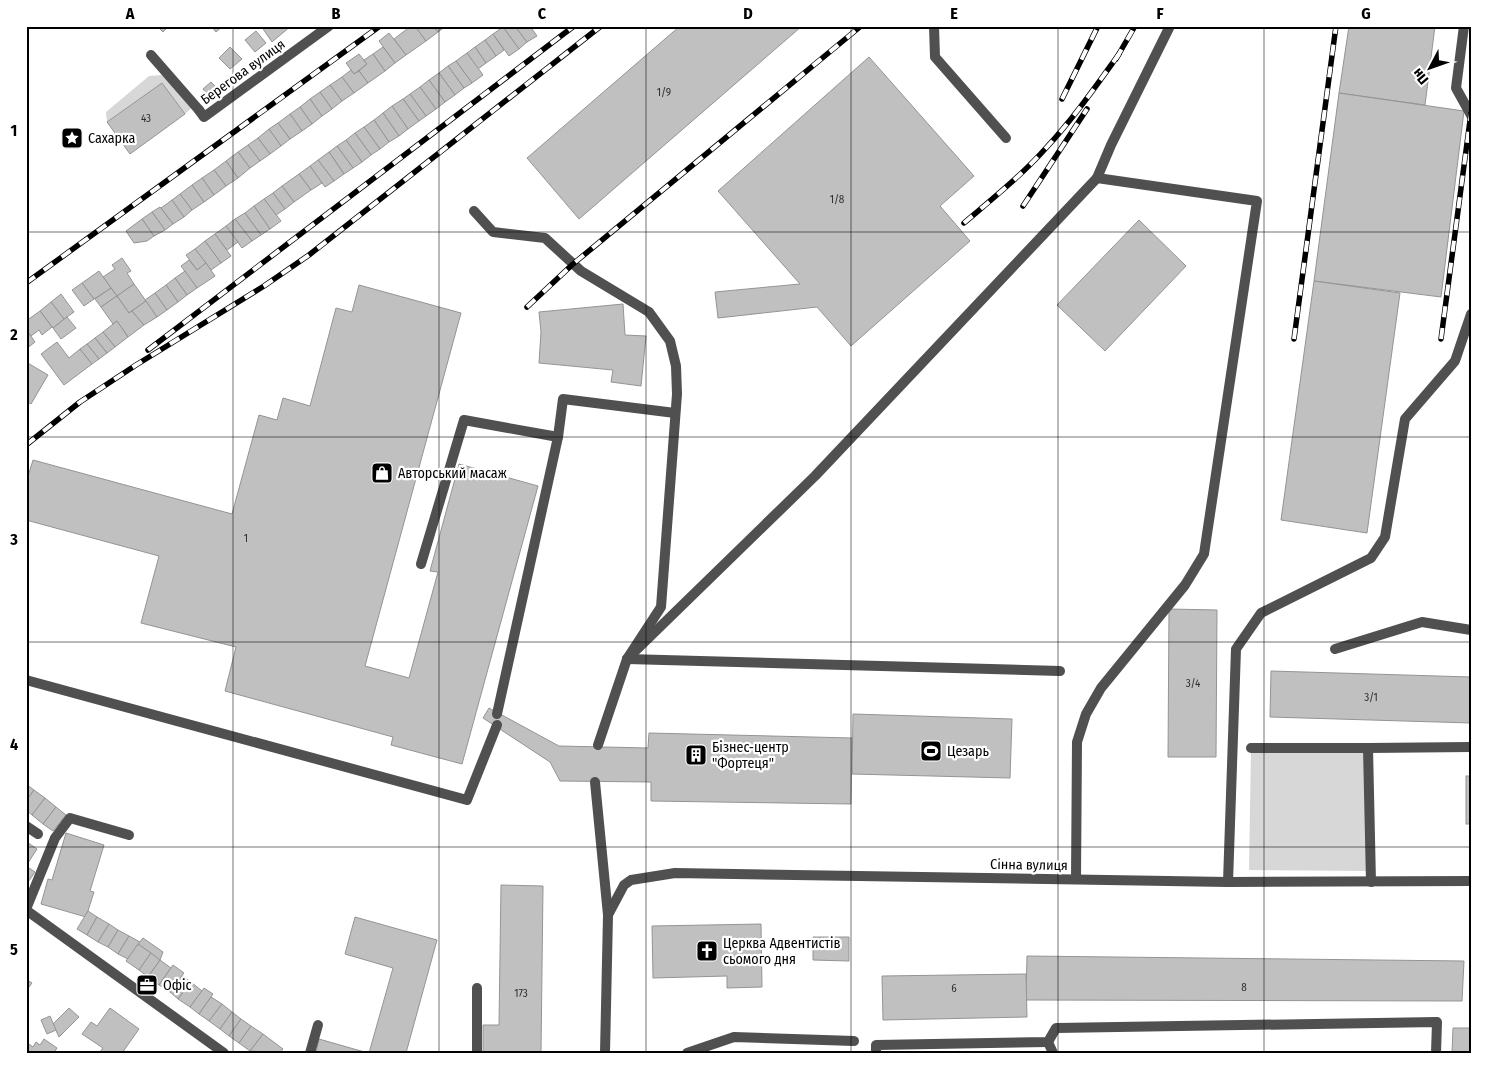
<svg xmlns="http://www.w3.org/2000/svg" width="1497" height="1079" viewBox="0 0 1497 1079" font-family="'Fira Sans Condensed',sans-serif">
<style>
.green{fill:#d7d7d7}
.building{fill:#c0c0c0;stroke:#949494}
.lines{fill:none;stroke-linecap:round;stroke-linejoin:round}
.lane{stroke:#505050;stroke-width:10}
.street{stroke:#505050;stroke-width:10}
.rail-casing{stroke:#000;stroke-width:5.5}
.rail{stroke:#fff;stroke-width:4;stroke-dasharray:11;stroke-linecap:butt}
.grid{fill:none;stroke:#000;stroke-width:1;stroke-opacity:0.55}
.labels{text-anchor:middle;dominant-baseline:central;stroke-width:4.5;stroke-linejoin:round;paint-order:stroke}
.number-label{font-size:11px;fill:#303030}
.street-label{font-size:14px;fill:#000;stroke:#fff}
.poi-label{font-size:14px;fill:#000;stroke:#fff;text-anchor:start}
.neatline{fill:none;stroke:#000;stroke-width:2}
.grid-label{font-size:16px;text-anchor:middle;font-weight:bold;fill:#000}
</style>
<rect width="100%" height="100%" fill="#fff"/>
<!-- green -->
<g class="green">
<polygon points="162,75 186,97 193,107 185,114 162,83 107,122 106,112 149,76"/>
<polygon points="1251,748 1368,748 1370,871 1249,870"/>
</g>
<!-- building -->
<g class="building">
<polygon points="157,26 169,26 163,32"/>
<polygon points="211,26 223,26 216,32"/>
<polygon points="261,26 291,26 272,42"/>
<polygon points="411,26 415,26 426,41 406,55 394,39"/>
<polygon points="415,26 433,26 438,32 426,41"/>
<polygon points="433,26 446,26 438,32"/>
<polygon points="515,26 527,42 519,49 503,27"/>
<polygon points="515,26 530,26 537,36 527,42"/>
<polygon points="680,26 802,26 579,219 527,158"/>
<polygon points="1349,26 1435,26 1425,105 1339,93"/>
<polygon points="503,27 519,49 509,56 493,34"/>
<polygon points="256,31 266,43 255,52 245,40"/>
<polygon points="389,33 406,55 395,63 379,41"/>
<polygon points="493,34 504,50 496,56 485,40"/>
<polygon points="485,40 496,56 486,63 475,47"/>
<polygon points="230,47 242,59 230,69 219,58"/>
<polygon points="383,47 395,63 385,71 373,54"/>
<polygon points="475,47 486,63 478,69 467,53"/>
<polygon points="467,53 483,75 472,83 456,61"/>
<polygon points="359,54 367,64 354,74 346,63"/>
<polygon points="373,54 385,71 368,83 359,71 367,64 364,60"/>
<polygon points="869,57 974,176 940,206 970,241 851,346 817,307 718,318 715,292 800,284 718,191"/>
<polygon points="456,61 472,83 464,88 448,66"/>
<polygon points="448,66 464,88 455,95 439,73"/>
<polygon points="351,70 354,74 359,71 368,83 354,93 342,77"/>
<polygon points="439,73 455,95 445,102 429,80"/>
<polygon points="342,77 354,93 342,101 330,85"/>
<polygon points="429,80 445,102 436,109 420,87"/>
<polygon points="211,82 218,89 210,97 203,89"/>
<polygon points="162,83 185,114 130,154 107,122"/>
<polygon points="330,85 342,101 332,109 320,92"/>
<polygon points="420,87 436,109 426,116 410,94"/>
<polygon points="320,92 332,109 322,116 310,99"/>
<polygon points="1339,93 1464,111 1441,297 1314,281"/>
<polygon points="410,94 426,116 419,121 403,99"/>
<polygon points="310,99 322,116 312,124 300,107"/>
<polygon points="403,99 419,121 408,129 392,106"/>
<polygon points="392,106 408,129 399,136 383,113"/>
<polygon points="300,107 312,124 302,131 290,114"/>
<polygon points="383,113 399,136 389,142 374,120"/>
<polygon points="290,114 302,131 290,139 278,123"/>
<polygon points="374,120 389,142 380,149 364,127"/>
<polygon points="278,123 290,139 281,146 269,129"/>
<polygon points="364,127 380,149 371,155 355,133"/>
<polygon points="269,129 281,146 270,154 258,138"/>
<polygon points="355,133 371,155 362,162 346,140"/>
<polygon points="258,138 270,154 260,161 248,145"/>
<polygon points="346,140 362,162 353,168 337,146"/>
<polygon points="248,145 260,161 250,168 238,152"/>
<polygon points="337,146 353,168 344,174 329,152"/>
<polygon points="238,152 250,168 238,178 226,161"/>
<polygon points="329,152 344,174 334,181 318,160"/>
<polygon points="318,160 334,181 325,187 310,166"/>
<polygon points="226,161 238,178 226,186 214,170"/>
<polygon points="310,166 322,183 311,190 299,174"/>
<polygon points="214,170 226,186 214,195 202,178"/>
<polygon points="299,174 311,190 294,202 282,186"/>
<polygon points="202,178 214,195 204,202 192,185"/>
<polygon points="192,185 204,202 192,210 180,194"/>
<polygon points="282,186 294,202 285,209 273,193"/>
<polygon points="273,193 285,209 276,215 264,199"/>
<polygon points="180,194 192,210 184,217 172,200"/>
<polygon points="264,199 281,221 270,229 254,206"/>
<polygon points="172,200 184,217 173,224 161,208"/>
<polygon points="254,206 270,229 261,235 245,213"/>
<polygon points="160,207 173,224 165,230 152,212"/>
<polygon points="152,212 165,230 154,236 142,219"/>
<polygon points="245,213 261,235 252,241 235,219"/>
<polygon points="142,219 154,236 147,241 134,243 126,231"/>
<polygon points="235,219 252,241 242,248 226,226"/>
<polygon points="1139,220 1186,266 1105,351 1057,305"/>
<polygon points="226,226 238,242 227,250 215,234"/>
<polygon points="215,234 231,256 221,263 205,241"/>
<polygon points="205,241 221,263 211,270 195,249"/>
<polygon points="195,249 206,263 197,270 186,255"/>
<polygon points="122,258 131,271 127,273 134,284 117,296 103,277 115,269 112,265"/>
<polygon points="189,260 197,270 206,263 215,276 197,288 181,266"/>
<polygon points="99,271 111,288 94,299 82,283"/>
<polygon points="185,271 197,288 187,295 175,278"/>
<polygon points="175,278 187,295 178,302 166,285"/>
<polygon points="1314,281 1400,293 1367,533 1281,520"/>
<polygon points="82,283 94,299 84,306 72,290"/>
<polygon points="134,284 146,301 129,313 117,296"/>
<polygon points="166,285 178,302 167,310 155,293"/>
<polygon points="359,285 461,313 365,666 409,678 438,572 430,571 459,464 538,486 462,764 391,745 393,737 225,691 236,647 141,623 159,556 26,520 26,483 33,460 232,514 259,415 277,420 283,398 310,406 336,308 352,312"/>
<polygon points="111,288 117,296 101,307 95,299"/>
<polygon points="155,293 167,310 157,317 145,300"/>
<polygon points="61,294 74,312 64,319 51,302"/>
<polygon points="117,296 129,313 132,311 144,325 128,337 117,321 113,324 101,307"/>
<polygon points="146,301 157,317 144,325 132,311"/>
<polygon points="51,302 64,319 53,328 40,311"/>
<polygon points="623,304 625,335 646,336 641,386 611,382 613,370 539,363 541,332 539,312"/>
<polygon points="40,311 52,327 42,335 39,330 31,336 26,329 26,321"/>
<polygon points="67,317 76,328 61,339 53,328"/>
<polygon points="117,321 128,337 115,347 103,332"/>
<polygon points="26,329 35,342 26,349"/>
<polygon points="103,332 115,347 107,353 95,338"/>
<polygon points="95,338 107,353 99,359 87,344"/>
<polygon points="57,342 69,358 80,349 92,364 64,385 41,354"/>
<polygon points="87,344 99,359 92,364 80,349"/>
<polygon points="26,362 48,375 31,404 26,401"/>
<polygon points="1169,609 1217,610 1216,757 1168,757"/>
<polygon points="1271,671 1471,677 1471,723 1270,717"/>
<polygon points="489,708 559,746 648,748 649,733 852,738 851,804 651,801 651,782 560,781 550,762 483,718"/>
<polygon points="853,714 1012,719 1010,778 852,774"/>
<rect x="1466" y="776" width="5" height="48"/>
<polygon points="26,784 34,790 26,801"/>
<polygon points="34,790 45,798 32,815 26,810 26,801"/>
<polygon points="45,798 56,807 43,824 32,815"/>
<polygon points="56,807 66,815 53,831 43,824"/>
<polygon points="66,833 104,845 90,891 94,892 86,917 41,904 48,879 52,880"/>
<polygon points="27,842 37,849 26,866 26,844"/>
<polygon points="26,866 35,872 26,885"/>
<polygon points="501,885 543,886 541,1053 483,1053 483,1025 499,1025"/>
<polygon points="88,911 97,917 87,935 77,929"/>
<polygon points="97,917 109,924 98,942 87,935"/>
<polygon points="355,917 437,940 406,1053 369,1053 393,968 345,954"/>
<polygon points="109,924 118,930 108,947 98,942"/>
<polygon points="761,924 762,987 727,988 727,976 653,978 652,926"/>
<polygon points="118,930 129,936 118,954 108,947"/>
<polygon points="129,936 140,942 128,959 118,954"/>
<polygon points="813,937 849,937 849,961 813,960"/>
<polygon points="143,938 163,952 160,960 138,944"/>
<polygon points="138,944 151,953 139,970 126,961"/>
<polygon points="151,953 160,960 148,977 139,970"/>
<polygon points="1027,956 1464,961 1462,1001 1026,1000"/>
<polygon points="160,960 171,968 159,985 148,977"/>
<polygon points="173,965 184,973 170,992 159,985"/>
<polygon points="1026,974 1027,1017 883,1020 882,976"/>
<polygon points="182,976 191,982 178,999 170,992"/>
<polygon points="26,979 32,983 26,991"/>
<polygon points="191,982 202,991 190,1007 178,999"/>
<polygon points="204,988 213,994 199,1014 190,1007"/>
<polygon points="211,997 222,1004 209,1021 199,1014"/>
<polygon points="222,1004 232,1012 220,1029 209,1021"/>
<polygon points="69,1008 79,1017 59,1037 53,1024"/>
<polygon points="110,1008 139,1029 122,1053 99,1053 103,1048 82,1034 91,1022 97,1026"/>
<polygon points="232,1012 241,1019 229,1036 220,1029"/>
<polygon points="50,1016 56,1030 47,1034 41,1020"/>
<polygon points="241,1019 251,1026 239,1043 229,1036"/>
<polygon points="251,1026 263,1034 250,1051 239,1043"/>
<polygon points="1453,1028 1471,1028 1471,1053 1452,1053"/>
<polygon points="263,1034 283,1049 280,1053 250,1051"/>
<polygon points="44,1039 57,1048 54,1053 26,1053 29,1044 33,1047 36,1042 40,1045"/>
<polygon points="319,1039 368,1053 316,1053"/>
</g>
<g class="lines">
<!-- lane -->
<g class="lane">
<polyline points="934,26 935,57 1006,138"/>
<polyline points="1464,26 1456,88 1471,115"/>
<polyline points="151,55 199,110"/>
<polyline points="474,211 493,232 545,238 581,271 649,312 670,341 676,366 677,394 661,607 627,659 598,745"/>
<polyline points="421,564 464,420 558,437"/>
<polyline points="1335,649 1422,622 1471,630"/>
<polyline points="627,659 815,476 1097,178"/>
<polyline points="627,659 1060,671"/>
<polyline points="26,680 467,800 497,725"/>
<polyline points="497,714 558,437 563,399 675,413"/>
<polyline points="1251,748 1368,748 1371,882"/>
<polyline points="1368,748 1471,747"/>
<polyline points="595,782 608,915"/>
<polyline points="26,826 38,834"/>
<polyline points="1076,879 1077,742 1086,714 1101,688 1185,585 1204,554 1257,201 1097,178 1111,145 1170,26"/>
<polyline points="1228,882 1236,649 1261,613 1371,558 1385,537 1405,419 1455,361 1471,314"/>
<polyline points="26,909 55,838 70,818 129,835"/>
<polyline points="26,910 224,1053"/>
<polyline points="1048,1042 1053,1053"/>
<polyline points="310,1053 318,1025"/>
<polyline points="477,1053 477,988"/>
<polyline points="687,1053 734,1037 854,1041"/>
<polyline points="876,1053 876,1045 1048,1042 1056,1028 1437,1022 1436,1053"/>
</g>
<!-- street -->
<g class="street">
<polyline points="199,110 204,117 329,26"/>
<polyline points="605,1053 608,915 624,885 631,880 675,873 1228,882 1471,881"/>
</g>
<!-- rail casing -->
<g class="rail-casing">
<g id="rail">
<polyline points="1116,59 1135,26"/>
<polyline points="1062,99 1098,26"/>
<polyline points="1023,206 1087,109"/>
<path d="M964,223C992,199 1021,176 1046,148C1073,119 1096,86 1119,54"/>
<polyline points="26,283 380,26"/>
<polyline points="527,307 573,264 861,26"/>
<polyline points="1294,339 1336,26"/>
<polyline points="1441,339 1471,113"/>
<polyline points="148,350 574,26"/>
<polyline points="26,445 80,402 136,365 264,286 309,255 601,26"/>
</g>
</g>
<!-- rail -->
<use href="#rail" class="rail"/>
</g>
<!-- grid -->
<path class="grid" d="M233,26V1053M439,26V1053M646,26V1053M851,26V1053M1058,26V1053M1264,26V1053M26,232H1471M26,437H1471M26,642H1471M26,847H1471"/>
<!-- icons -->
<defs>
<g id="sight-square" transform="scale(1.125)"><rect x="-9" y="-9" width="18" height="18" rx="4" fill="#000" stroke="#fff"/><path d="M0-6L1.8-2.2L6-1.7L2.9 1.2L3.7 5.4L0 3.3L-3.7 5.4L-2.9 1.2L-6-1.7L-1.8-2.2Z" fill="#fff"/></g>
<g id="shop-square" transform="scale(1.125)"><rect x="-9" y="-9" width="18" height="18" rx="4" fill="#000" stroke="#fff"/><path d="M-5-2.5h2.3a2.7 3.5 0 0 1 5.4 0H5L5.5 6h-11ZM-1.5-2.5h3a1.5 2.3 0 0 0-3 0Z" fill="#fff"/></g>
<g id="stadium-square" transform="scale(1.125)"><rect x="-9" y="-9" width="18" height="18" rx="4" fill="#000" stroke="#fff"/><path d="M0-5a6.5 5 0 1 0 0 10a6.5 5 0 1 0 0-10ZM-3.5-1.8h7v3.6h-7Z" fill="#fff"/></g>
<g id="building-square" transform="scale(1.125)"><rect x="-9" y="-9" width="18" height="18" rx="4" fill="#000" stroke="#fff"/><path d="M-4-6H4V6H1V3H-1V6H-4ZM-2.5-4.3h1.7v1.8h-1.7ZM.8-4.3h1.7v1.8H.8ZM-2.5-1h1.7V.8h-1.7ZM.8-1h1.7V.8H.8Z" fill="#fff"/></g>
<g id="church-square" transform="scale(1.125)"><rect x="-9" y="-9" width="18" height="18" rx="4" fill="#000" stroke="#fff"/><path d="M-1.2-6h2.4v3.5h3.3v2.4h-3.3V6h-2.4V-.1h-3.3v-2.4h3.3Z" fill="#fff"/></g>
<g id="office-square" transform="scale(1.125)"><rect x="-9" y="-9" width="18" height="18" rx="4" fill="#000" stroke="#fff"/><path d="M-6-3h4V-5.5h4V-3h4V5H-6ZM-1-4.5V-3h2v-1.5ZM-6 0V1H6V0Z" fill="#fff"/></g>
</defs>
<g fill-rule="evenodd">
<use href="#sight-square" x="72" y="138"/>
<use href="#shop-square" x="382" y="473"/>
<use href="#stadium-square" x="931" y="751"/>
<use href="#building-square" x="696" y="755"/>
<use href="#church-square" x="707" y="951"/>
<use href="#office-square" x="147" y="985"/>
</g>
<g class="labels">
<!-- number labels -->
<g class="number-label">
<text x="664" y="92">1/9</text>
<text x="146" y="118">43</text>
<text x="837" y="199">1/8</text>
<text x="246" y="538">1</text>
<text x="1193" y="683">3/4</text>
<text x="1371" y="697">3/1</text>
<text x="1244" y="987">8</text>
<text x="954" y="988">6</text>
<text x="521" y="993">173</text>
</g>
<!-- street labels -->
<g class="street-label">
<text transform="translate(243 72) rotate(-36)">Берегова вулиця</text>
<text transform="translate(1029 865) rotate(1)">Сінна вулиця</text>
</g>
<!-- poi labels -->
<g class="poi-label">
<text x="88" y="138">Сахарка</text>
<text x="398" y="473">Авторський масаж</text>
<text x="712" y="747">Бізнес-центр<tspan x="712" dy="16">"Фортеця"</tspan></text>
<text x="947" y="751">Цезарь</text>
<text x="723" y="943">Церква Адвентистів<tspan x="723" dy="16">сьомого дня</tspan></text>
<text x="163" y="985">Офіс</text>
</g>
</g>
<!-- border -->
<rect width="1497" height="1079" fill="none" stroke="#ffffff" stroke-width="55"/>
<!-- north arrow -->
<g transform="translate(1430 68) rotate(229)" stroke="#ffffff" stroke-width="4" paint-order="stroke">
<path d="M0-4L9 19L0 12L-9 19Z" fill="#000000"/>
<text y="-8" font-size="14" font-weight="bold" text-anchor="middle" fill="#000000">Пн</text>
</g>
<rect x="28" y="28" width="1442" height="1024" class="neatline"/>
<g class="grid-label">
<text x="130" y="19">A</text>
<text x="336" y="19">B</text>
<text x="542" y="19">C</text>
<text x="748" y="19">D</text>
<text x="954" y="19">E</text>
<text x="1160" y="19">F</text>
<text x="1366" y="19">G</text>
<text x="14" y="136">1</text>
<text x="14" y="340">2</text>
<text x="14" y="545">3</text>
<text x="14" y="750">4</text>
<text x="14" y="955">5</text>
</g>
</svg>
